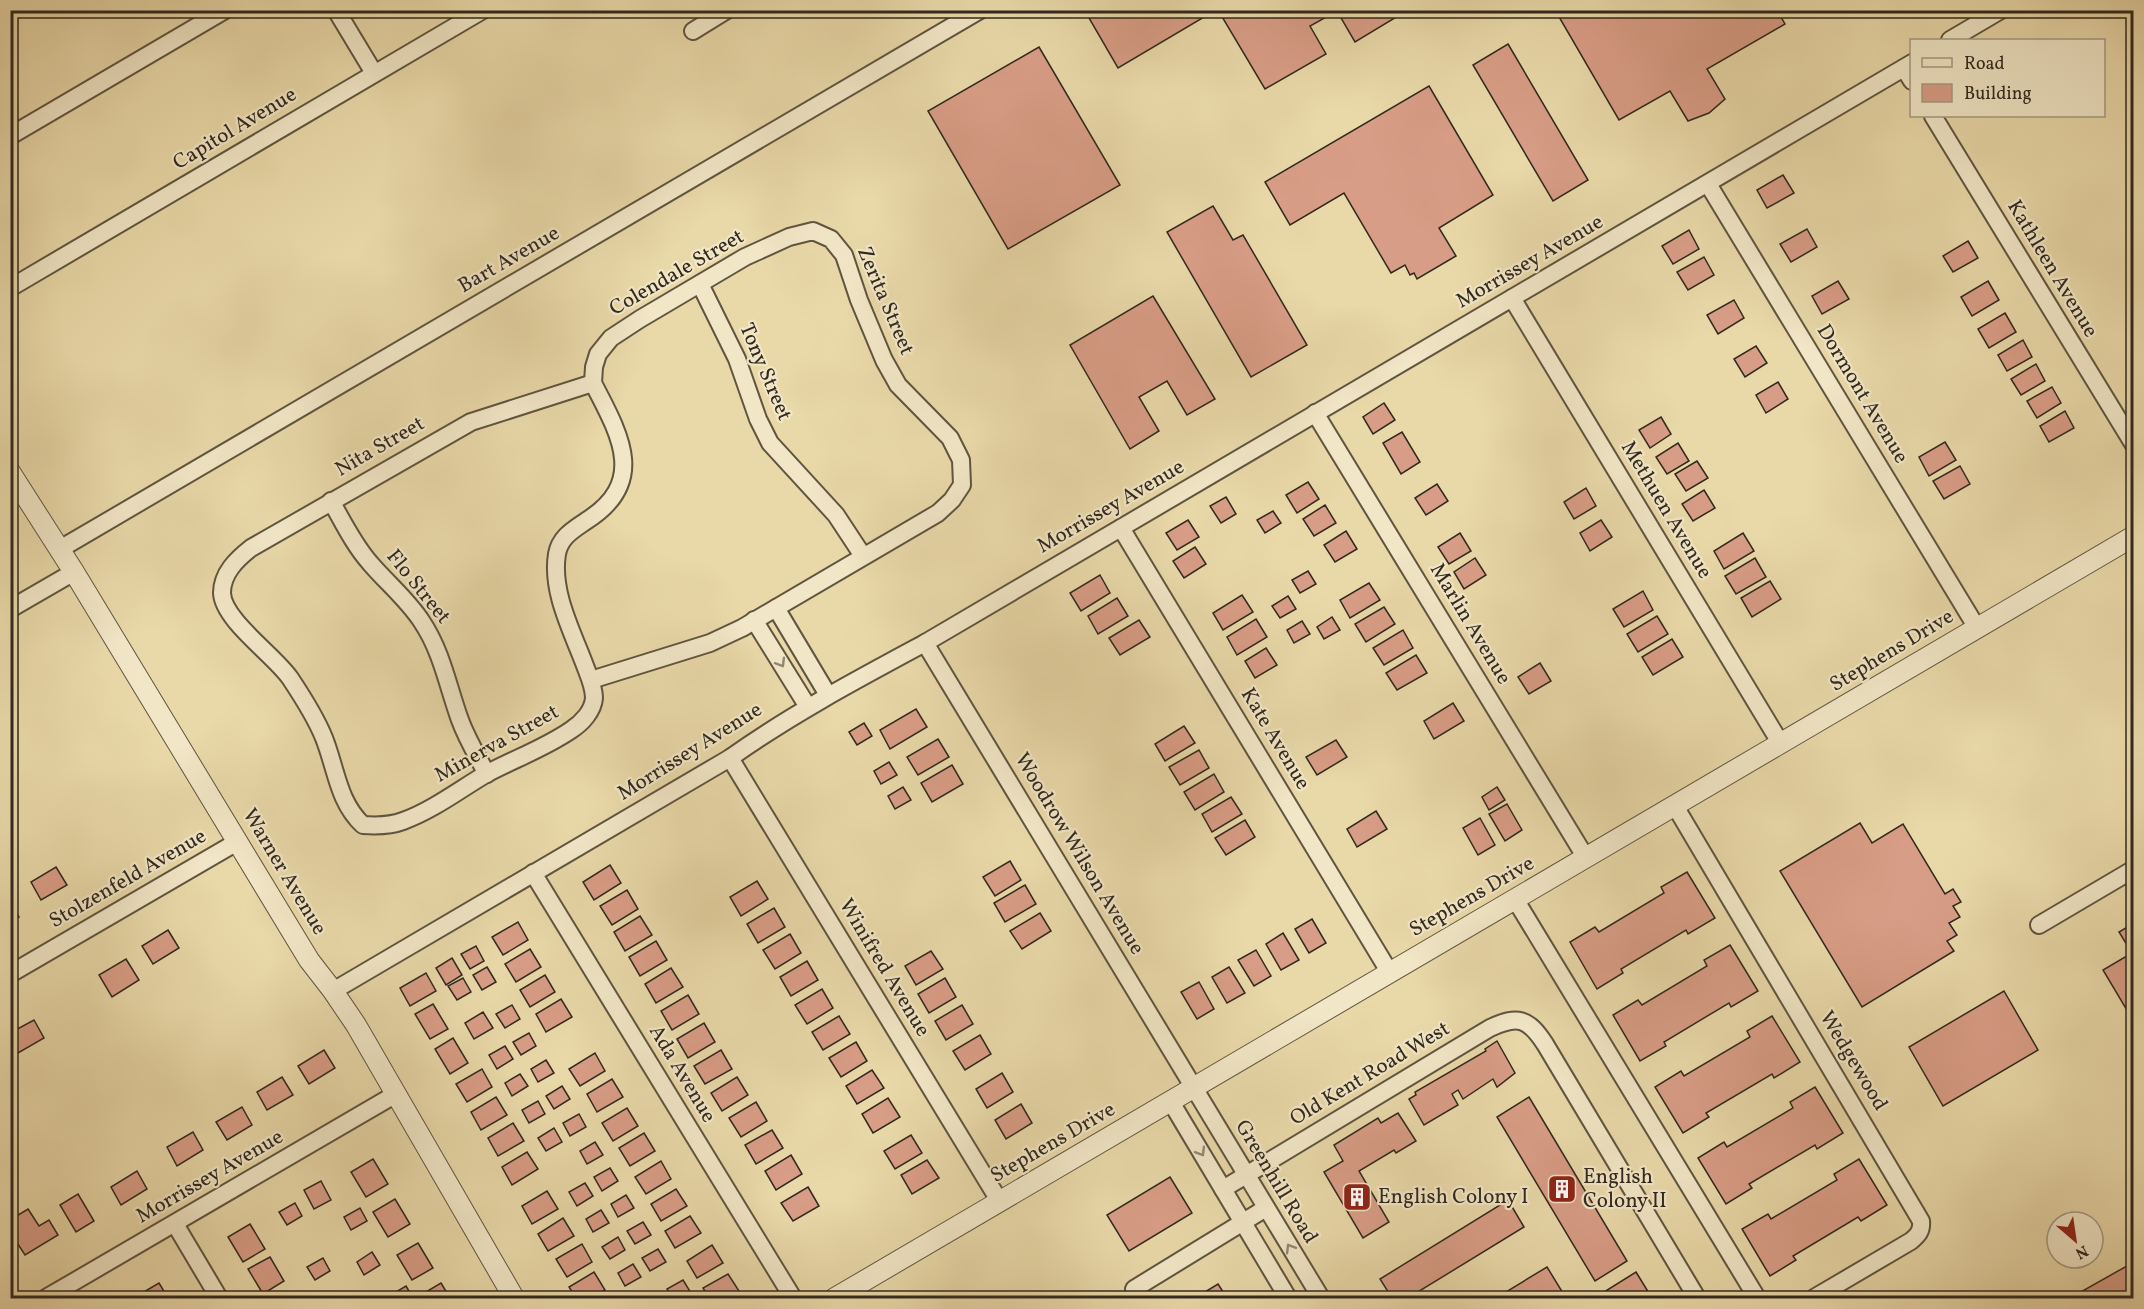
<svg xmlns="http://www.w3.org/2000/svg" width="2144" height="1309" viewBox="0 0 2144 1309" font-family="Vollkorn,serif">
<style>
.building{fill:#d89d86;stroke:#31291e;stroke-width:1.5}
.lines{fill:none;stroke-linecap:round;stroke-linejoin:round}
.minor-casing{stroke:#5f5540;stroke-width:20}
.tertiary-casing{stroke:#5f5540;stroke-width:22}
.minor{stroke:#f1e6c6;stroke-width:16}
.tertiary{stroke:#f1e6c6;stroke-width:20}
.oneway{stroke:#918872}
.labels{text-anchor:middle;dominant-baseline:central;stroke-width:4.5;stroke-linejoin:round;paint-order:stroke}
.street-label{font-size:21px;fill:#31291e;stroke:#f1e6c6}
.poi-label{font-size:21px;fill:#31291e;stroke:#f1e6c6;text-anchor:start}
</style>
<rect width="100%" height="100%" fill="#e9d8a8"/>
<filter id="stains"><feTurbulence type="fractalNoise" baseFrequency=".00333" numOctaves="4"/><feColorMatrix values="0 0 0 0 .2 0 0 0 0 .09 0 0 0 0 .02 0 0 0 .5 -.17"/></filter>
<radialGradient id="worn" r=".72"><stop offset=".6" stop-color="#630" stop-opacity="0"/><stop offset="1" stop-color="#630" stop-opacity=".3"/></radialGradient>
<!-- building -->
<g class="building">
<polygon points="1101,10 1216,10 1118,68 1089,18"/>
<polygon points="1218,10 1408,10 1355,42 1337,11 1310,26 1326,54 1265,89"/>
<polygon points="1555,10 1777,10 1785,24 1707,69 1725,99 1709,113 1688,121 1670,91 1619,120"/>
<polygon points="1508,44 1588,180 1553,201 1473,65"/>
<polygon points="1039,47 1120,185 1008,249 928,111"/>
<polygon points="1429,86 1493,195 1439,228 1456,256 1417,279 1414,273 1410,275 1405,265 1391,273 1344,193 1290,225 1265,182"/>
<polygon points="1783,175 1794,193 1767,208 1757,190"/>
<polygon points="1213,206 1233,240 1243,235 1307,345 1251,377 1167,232"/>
<polygon points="1807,229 1817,247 1791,262 1780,244"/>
<polygon points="1689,230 1699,249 1673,264 1662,246"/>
<polygon points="1968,241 1978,258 1953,272 1943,256"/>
<polygon points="1704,257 1714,275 1688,290 1677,272"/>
<polygon points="1838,281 1849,299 1822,314 1812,296"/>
<polygon points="1988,281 1999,300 1972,316 1961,297"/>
<polygon points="1153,296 1215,399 1187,415 1167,381 1139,397 1159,431 1130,449 1070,345"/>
<polygon points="1734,300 1744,318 1718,334 1707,315"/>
<polygon points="2005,313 2016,332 1989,348 1978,329"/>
<polygon points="2023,340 2032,357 2007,371 1998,355"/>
<polygon points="1756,346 1767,363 1745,377 1734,359"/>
<polygon points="2036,364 2045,381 2021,395 2011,379"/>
<polygon points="1778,382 1788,399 1766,413 1756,395"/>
<polygon points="2052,387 2061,403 2037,418 2027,401"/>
<polygon points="1384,403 1395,420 1373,434 1363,417"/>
<polygon points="2065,411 2074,428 2049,442 2040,426"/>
<polygon points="1661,417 1671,434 1650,448 1639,430"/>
<polygon points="1402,432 1420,462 1401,474 1383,443"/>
<polygon points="1945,442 1956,460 1929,476 1919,457"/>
<polygon points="1678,443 1689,461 1667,474 1656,457"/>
<polygon points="1697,461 1708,478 1686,491 1675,474"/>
<polygon points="1960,466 1970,484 1944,499 1933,481"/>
<polygon points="1308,482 1319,499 1297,513 1286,495"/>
<polygon points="1437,484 1448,501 1426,515 1415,498"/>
<polygon points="1586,488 1596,506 1574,519 1564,502"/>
<polygon points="1704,490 1715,508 1693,521 1682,504"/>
<polygon points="1226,497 1236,514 1221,523 1210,506"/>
<polygon points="1325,505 1336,523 1314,536 1303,519"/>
<polygon points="1273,511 1281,523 1265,533 1257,520"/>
<polygon points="1188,520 1199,537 1177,550 1166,533"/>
<polygon points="1601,520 1612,537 1590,551 1580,533"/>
<polygon points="1346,531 1357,549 1335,562 1324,545"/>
<polygon points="1460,533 1471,551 1449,564 1438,547"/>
<polygon points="1743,533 1754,551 1724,569 1714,551"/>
<polygon points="1195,547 1206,564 1184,578 1173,561"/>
<polygon points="1475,558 1486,575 1464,589 1454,572"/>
<polygon points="1755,558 1766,577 1736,594 1725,576"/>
<polygon points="1308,571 1316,584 1300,593 1292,580"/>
<polygon points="1100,575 1110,593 1081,611 1070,593"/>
<polygon points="1770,581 1781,599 1752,617 1741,598"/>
<polygon points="1369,583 1380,600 1350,618 1340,600"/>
<polygon points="1643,591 1653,610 1624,627 1613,609"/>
<polygon points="1242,595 1253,612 1223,630 1213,613"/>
<polygon points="1288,596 1296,609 1280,618 1272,606"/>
<polygon points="1117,598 1128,616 1098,634 1088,616"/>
<polygon points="1384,607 1395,624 1366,642 1355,624"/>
<polygon points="1657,616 1668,634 1638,652 1627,634"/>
<polygon points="1332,617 1340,630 1324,639 1317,627"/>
<polygon points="1256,619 1267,637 1237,655 1227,637"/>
<polygon points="1139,620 1150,637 1120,655 1109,638"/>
<polygon points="1302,621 1310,634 1294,643 1287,630"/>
<polygon points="1403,630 1413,648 1384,665 1373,648"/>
<polygon points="1672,639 1683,657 1653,675 1642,657"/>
<polygon points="1266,648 1277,665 1255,678 1245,661"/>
<polygon points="1416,655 1427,673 1397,690 1386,673"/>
<polygon points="1540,663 1551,681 1529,694 1518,677"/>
<polygon points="1453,703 1464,721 1434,739 1424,721"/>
<polygon points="916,709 927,727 890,749 880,730"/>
<polygon points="864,723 872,736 857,745 849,732"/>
<polygon points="1184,726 1195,743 1165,761 1155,744"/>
<polygon points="938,739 949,757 918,775 907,757"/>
<polygon points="1336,740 1347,757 1317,775 1306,757"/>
<polygon points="1199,750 1209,768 1180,785 1169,767"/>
<polygon points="889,762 897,775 881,784 874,771"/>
<polygon points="952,765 963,784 932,802 921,783"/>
<polygon points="1214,774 1224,792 1195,810 1184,792"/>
<polygon points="903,787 911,800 895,809 888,796"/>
<polygon points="1497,787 1505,800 1489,810 1482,797"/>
<polygon points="1231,797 1242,814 1212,832 1202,814"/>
<polygon points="1507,804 1522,830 1505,841 1489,814"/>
<polygon points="1376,811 1387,829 1357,847 1347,829"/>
<polygon points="1480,818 1495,845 1478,855 1463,828"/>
<polygon points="1245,820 1255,837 1226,855 1215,838"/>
<polygon points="1860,823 1872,843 1903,824 1945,894 1953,889 1961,902 1953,906 1960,917 1949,923 1957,935 1947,941 1954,951 1862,1007 1780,871"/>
<polygon points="1010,861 1021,880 995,896 983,877"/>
<polygon points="610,865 621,883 594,900 583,882"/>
<polygon points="56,867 67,885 41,900 31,882"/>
<polygon points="1687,872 1715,918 1688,934 1686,930 1621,969 1623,973 1597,989 1570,942 1595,927 1599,932 1664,893 1661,887"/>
<polygon points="757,881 768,899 741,916 730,897"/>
<polygon points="1025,885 1036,904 1005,922 994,903"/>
<polygon points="627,890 638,909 612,925 600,906"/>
<polygon points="10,903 19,917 10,922"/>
<polygon points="774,908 785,927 758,943 747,924"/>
<polygon points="1040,913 1051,931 1022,949 1010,931"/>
<polygon points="640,916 652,935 625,951 614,932"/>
<polygon points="1312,919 1326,943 1309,953 1295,929"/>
<polygon points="518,922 528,940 503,955 492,937"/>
<polygon points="2134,923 2134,1022 2103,970 2132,953 2119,932"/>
<polygon points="168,930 179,948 153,964 142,946"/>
<polygon points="1283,933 1299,960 1281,970 1266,944"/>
<polygon points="790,934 801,953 775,969 763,950"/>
<polygon points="656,941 667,960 640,976 629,957"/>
<polygon points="1730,945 1758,991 1731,1007 1729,1003 1664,1042 1666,1046 1640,1061 1613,1015 1638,1000 1642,1005 1707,966 1704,960"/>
<polygon points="476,946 484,961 470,969 461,954"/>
<polygon points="530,949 541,967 516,982 505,964"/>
<polygon points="1256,950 1271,976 1254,986 1238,960"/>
<polygon points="931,951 943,969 916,985 905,966"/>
<polygon points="452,958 462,975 446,985 436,968"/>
<polygon points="126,959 139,980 112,997 99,975"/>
<polygon points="807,961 818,980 791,996 780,977"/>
<polygon points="487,967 496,982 482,990 473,975"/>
<polygon points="1229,967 1245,993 1227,1003 1212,977"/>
<polygon points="671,968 683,987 656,1003 645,984"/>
<polygon points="426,973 436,991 410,1006 400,988"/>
<polygon points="545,975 555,992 530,1007 520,990"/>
<polygon points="463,978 471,992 457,1000 448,986"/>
<polygon points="945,978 956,997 929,1013 918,994"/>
<polygon points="1199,982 1214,1009 1197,1019 1181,992"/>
<polygon points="822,989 833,1008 807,1024 795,1005"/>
<polygon points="2004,991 2038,1050 1943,1106 1909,1047"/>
<polygon points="688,995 699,1014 672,1030 661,1011"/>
<polygon points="561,999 572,1017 546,1032 536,1014"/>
<polygon points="433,1004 448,1029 430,1039 415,1014"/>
<polygon points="512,1005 520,1019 505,1028 496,1014"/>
<polygon points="962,1005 973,1024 946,1040 935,1021"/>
<polygon points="483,1012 493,1028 474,1039 465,1023"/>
<polygon points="839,1016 850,1034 823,1050 812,1032"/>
<polygon points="1772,1016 1800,1062 1774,1078 1772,1074 1706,1113 1709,1117 1683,1133 1655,1087 1681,1071 1684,1076 1750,1037 1747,1031"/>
<polygon points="34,1020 44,1038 18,1053 10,1040 10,1033"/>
<polygon points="704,1023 715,1042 688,1058 677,1039"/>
<polygon points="529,1033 536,1046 521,1055 513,1042"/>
<polygon points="980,1035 991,1054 965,1070 953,1051"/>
<polygon points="453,1038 468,1063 450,1074 435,1049"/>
<polygon points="1497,1041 1515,1073 1497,1087 1493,1079 1463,1099 1458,1090 1452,1094 1458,1105 1424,1125 1409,1099 1416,1095 1415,1092 1486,1051 1485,1049"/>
<polygon points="856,1042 867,1061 841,1077 829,1058"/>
<polygon points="505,1046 513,1059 497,1069 489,1055"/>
<polygon points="324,1050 335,1068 309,1084 298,1066"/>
<polygon points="721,1050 732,1069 705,1084 694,1066"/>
<polygon points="595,1053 605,1071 580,1086 569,1069"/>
<polygon points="546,1060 554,1073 538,1082 531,1069"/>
<polygon points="482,1069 492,1087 467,1102 456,1084"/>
<polygon points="872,1070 884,1088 857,1104 846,1086"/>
<polygon points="1002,1073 1013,1092 987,1108 976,1089"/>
<polygon points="520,1074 528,1086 512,1096 505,1083"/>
<polygon points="282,1077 293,1095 267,1110 257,1092"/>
<polygon points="737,1077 748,1095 722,1111 711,1093"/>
<polygon points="612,1079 623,1097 597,1112 587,1094"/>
<polygon points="562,1086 570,1099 554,1109 546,1096"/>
<polygon points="1815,1087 1843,1133 1817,1149 1815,1145 1749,1184 1752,1188 1726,1204 1698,1158 1724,1142 1727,1147 1793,1108 1790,1102"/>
<polygon points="496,1097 507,1115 481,1130 471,1112"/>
<polygon points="1529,1097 1627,1261 1595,1281 1497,1117"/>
<polygon points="888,1098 900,1117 873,1133 862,1114"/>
<polygon points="538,1101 545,1114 529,1123 522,1110"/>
<polygon points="756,1102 767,1121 741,1137 729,1118"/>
<polygon points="1021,1104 1032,1123 1006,1139 995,1120"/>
<polygon points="242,1107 252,1125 227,1140 216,1122"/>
<polygon points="627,1108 638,1126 613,1141 602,1123"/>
<polygon points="1398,1113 1416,1141 1396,1153 1394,1150 1359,1171 1389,1222 1363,1238 1324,1172 1343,1161 1334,1145 1378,1118 1381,1123"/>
<polygon points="579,1114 586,1127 570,1136 563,1123"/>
<polygon points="513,1123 524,1141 498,1156 488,1138"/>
<polygon points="554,1128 562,1142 546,1151 538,1138"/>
<polygon points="772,1130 783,1148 756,1164 745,1145"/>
<polygon points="193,1132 203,1150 177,1166 167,1147"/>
<polygon points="644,1133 655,1151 630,1166 619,1148"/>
<polygon points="911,1135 922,1153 895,1169 884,1151"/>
<polygon points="595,1142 603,1155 587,1164 580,1151"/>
<polygon points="527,1152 538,1169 512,1185 502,1167"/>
<polygon points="791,1155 802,1174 776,1190 765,1171"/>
<polygon points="373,1159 388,1184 366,1197 351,1172"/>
<polygon points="1859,1159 1887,1205 1861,1221 1858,1217 1793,1256 1796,1260 1770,1276 1742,1229 1768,1214 1771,1219 1837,1180 1834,1174"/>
<polygon points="927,1160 939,1178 912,1194 901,1175"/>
<polygon points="661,1161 671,1179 646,1194 635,1177"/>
<polygon points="610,1168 618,1181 602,1191 594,1177"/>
<polygon points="137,1171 147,1189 121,1205 111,1187"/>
<polygon points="1170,1177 1192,1213 1129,1251 1107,1215"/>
<polygon points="321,1181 331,1200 314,1209 304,1190"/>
<polygon points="585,1183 593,1196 577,1206 569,1192"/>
<polygon points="808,1187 819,1206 793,1221 781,1203"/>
<polygon points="676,1189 687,1206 661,1221 651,1204"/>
<polygon points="547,1191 558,1209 532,1224 522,1206"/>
<polygon points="78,1194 94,1221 76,1232 60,1205"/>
<polygon points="626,1195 634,1208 618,1217 611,1204"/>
<polygon points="395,1199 410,1224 388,1237 373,1212"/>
<polygon points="1508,1200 1524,1227 1408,1298 1392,1298 1380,1279"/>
<polygon points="295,1203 302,1216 287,1225 279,1212"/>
<polygon points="360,1208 367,1221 351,1230 344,1217"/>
<polygon points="28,1209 39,1226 49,1220 58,1235 25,1255 10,1232 10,1220"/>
<polygon points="601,1210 609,1223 593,1232 586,1219"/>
<polygon points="690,1216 701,1233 675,1248 665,1231"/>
<polygon points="563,1218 574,1236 548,1251 538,1234"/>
<polygon points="643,1222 651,1235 635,1244 627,1231"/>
<polygon points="250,1224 265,1249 243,1262 228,1237"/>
<polygon points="618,1237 625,1250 610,1259 602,1247"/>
<polygon points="418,1243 433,1268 412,1280 397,1255"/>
<polygon points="582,1244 592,1262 567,1277 556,1259"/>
<polygon points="712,1245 723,1263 697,1278 687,1261"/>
<polygon points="658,1249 666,1262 650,1271 642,1258"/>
<polygon points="372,1252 380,1265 364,1275 357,1262"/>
<polygon points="270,1257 284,1281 263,1294 248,1269"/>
<polygon points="323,1258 330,1271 315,1280 307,1267"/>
<polygon points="2134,1262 2134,1298 2070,1298"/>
<polygon points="633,1264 641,1277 625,1286 618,1273"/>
<polygon points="1547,1267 1566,1298 1496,1298"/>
<polygon points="594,1272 605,1290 590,1298 576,1298 569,1287"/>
<polygon points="1636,1272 1652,1298 1608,1298 1604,1292"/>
<polygon points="728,1274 739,1291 727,1298 709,1298 703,1288"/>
<polygon points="683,1280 691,1293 682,1298 673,1298 667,1289"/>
<polygon points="159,1283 168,1298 139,1298 137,1296"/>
<polygon points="441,1283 450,1298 420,1298 419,1296"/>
<polygon points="1218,1284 1227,1298 1195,1298"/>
<polygon points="406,1286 413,1298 390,1298 389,1296"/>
</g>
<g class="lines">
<!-- minor casing -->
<g class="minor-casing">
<g id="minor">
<polyline points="336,10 374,73"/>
<polyline points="693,31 727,10"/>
<polyline points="1950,40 2001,10"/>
<polyline points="1904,68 1912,81"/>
<polyline points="1933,116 2134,445"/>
<polyline points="10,136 225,10"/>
<polyline points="1708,184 1977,628"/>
<polyline points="700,284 737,359 758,419 770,443 836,515 863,556"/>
<polyline points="10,288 483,10"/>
<polyline points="1512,298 1781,744"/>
<path d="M593,383C620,435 648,482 586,521C573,530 560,537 557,554C551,591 571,629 584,663C588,674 594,686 594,698C593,711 582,723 571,730C545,748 514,759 486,774C459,790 433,810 403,821C390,826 377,826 363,825C338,802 336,768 324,738C316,718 302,696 290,678C274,655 223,620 222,593C222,573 237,559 251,548L471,422Z"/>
<polyline points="1315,413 1586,858"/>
<path d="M331,501C343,522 354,545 370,563C387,583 408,600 422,622C442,652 448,687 460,720C467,739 477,756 487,774"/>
<polyline points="1121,528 1390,973"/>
<polyline points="60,549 980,10"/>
<polyline points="776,608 828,695"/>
<polyline points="10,609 74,572"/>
<polyline points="754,620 808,707"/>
<polyline points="925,643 1321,1298"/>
<polyline points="591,680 710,643 742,628 938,513 952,500 962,485 961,460 950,438 898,385 884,360 859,300 844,255 831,239 813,231 789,237 745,257 640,319 611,338 598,354 594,367 593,383"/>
<polyline points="730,758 1000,1202"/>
<path d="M1675,806L1921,1221C1922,1231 1918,1235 1911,1241L1814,1298"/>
<polyline points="533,873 793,1298"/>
<polyline points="1515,899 1757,1298"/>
<polyline points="2039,925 2134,869"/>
<polyline points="10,974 237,842"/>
<path d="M333,991L730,758C792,714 858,679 925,643L1912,63"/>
<polyline points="1171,1102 1288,1298"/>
<path d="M1223,1189L1490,1028C1518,1015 1528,1018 1545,1044L1697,1298"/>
<polyline points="175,1224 219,1298"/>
<polyline points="1134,1289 1266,1208"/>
<polyline points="46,1298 396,1094"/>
</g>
</g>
<!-- tertiary casing -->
<g class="tertiary-casing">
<g id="tertiary">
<polyline points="10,472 74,572 309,960 333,991 356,1025 514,1298"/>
<polyline points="835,1298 2134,536"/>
</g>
</g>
<!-- minor -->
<use href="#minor" class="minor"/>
<!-- tertiary -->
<use href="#tertiary" class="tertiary"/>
</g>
<!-- one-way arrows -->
<defs><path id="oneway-chevron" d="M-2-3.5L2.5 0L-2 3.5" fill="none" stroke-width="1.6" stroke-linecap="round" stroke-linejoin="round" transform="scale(1.5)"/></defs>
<g class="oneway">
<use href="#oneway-chevron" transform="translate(781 663) rotate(59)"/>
<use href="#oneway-chevron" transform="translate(1201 1152) rotate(59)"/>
<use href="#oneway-chevron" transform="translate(1290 1248) rotate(-121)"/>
</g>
<!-- icons -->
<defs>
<g id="building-square" transform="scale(1.5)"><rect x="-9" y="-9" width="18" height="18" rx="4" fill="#8f2418" stroke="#f1e6c6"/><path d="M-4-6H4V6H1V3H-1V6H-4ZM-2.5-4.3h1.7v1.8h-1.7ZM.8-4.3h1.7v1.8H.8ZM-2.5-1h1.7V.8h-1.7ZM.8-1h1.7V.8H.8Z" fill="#fff"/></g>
</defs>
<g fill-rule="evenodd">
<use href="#building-square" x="1562" y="1189"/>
<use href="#building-square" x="1357" y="1197"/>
</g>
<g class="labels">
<!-- street labels -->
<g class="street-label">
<text transform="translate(235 129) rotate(-31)">Capitol Avenue</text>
<text transform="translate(509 260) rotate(-30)">Bart Avenue</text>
<text transform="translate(1530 262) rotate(-30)">Morrissey Avenue</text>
<text transform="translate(2052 269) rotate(59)">Kathleen Avenue</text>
<text transform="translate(677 273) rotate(-30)">Colendale Street</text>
<text transform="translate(885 301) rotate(67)">Zerita Street</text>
<text transform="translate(765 372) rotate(67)">Tony Street</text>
<text transform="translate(1862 394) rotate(59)">Dormont Avenue</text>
<text transform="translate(380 447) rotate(-30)">Nita Street</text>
<text transform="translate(1111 507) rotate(-30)">Morrissey Avenue</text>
<text transform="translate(1666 510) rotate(59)">Methuen Avenue</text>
<text transform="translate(418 587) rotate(51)">Flo Street</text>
<text transform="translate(1470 624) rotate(59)">Marlin Avenue</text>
<text transform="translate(1892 651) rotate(-31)">Stephens Drive</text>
<text transform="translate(1275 739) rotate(59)">Kate Avenue</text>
<text transform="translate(497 744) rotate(-29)">Minerva Street</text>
<text transform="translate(690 752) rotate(-32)">Morrissey Avenue</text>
<text transform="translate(1079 854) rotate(59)">Woodrow Wilson Avenue</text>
<text transform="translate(284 872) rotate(59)">Warner Avenue</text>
<text transform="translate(128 879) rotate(-30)">Stolzenfeld Avenue</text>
<text transform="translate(1472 897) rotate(-30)">Stephens Drive</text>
<text transform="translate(884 968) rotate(59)">Winifred Avenue</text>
<text transform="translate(1853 1061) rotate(59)">Wedgewood</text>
<text transform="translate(682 1074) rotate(59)">Ada Avenue</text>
<text transform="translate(1370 1074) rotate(-31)">Old Kent Road West</text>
<text transform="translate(1053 1143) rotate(-30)">Stephens Drive</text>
<text transform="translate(210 1177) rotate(-30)">Morrissey Avenue</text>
<text transform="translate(1276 1182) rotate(59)">Greenhill Road</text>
</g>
<!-- poi labels -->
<g class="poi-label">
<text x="1583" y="1177">English<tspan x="1583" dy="24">Colony II</tspan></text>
<text x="1378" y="1197">English Colony I</text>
</g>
</g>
<!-- margin -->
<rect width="2144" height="1309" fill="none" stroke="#e9d8a8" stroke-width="36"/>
<rect x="12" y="12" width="2120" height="1285" fill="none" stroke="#31291e" stroke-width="3"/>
<rect x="18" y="18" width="2108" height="1273" fill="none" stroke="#31291e" stroke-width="1.5"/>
<!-- legend -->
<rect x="1910" y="39" width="195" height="78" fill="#f1e6c6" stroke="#a49a83" stroke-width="1.5"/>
<rect x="1922" y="58" width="30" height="9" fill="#f1e6c6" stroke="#a49a83" stroke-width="1.5"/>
<text x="1964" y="69" font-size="18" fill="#31291e">Road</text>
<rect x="1922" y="84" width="30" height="18" fill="#d89d86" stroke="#a49a83" stroke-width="1.5"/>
<text x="1964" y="99" font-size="18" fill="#31291e">Building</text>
<!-- north arrow -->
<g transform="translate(2075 1240) rotate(151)"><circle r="28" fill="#f1e6c6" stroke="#a49a83" stroke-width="1.5"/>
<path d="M0-4.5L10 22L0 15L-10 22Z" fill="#8f2418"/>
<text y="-9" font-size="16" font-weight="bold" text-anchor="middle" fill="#31291e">N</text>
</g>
<rect width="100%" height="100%" filter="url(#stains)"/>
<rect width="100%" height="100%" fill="url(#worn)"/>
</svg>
